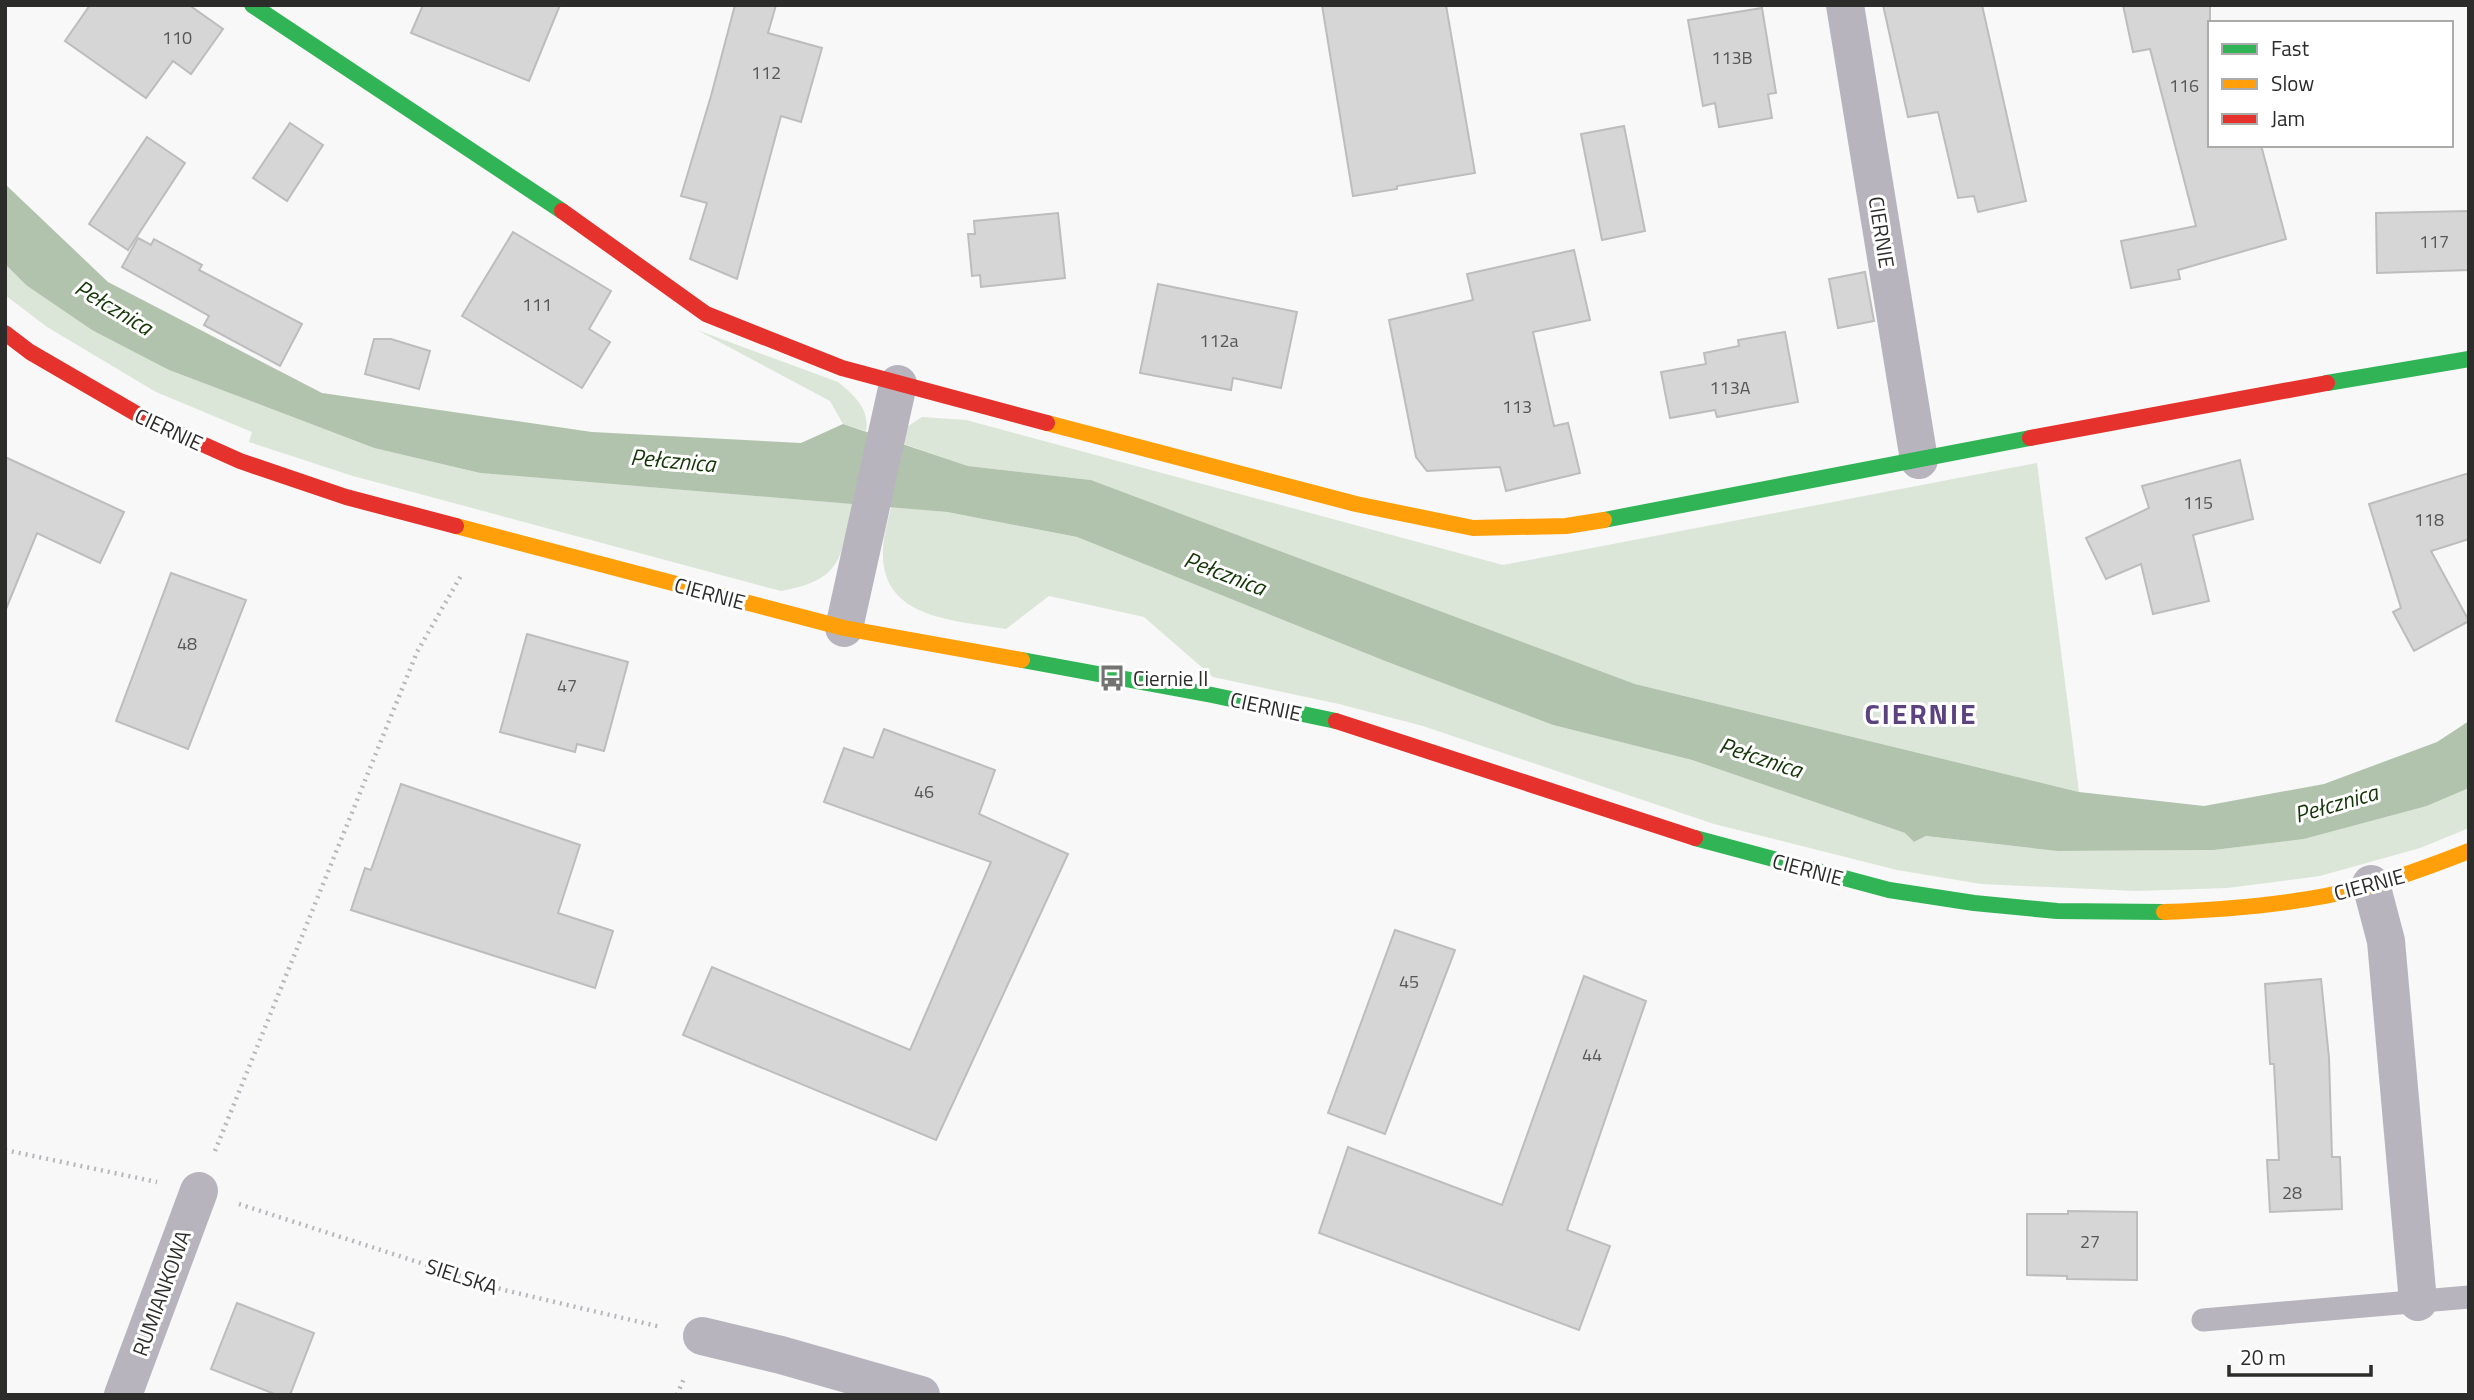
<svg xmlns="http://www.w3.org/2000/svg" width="2474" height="1400" viewBox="0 0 2474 1400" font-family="'Titillium Web',sans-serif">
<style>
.green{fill:#dbe6d8}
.water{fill:#b2c3ad}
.building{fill:#d5d6d5;stroke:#bcbdbc;stroke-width:2}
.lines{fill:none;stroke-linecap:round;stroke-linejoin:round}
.path{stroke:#b9b7bd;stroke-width:4.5;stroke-dasharray:2 5;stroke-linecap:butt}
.lane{stroke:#b7b4be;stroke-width:23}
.street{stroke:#b7b4be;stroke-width:38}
.fast{stroke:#30b455;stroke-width:16}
.slow{stroke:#ff9f0a;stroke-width:16}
.jam{stroke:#e5322d;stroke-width:16}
.labels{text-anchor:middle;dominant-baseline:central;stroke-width:6;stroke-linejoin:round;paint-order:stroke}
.number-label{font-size:18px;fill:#565756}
.street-label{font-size:21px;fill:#2c2d2b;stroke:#fff}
.poi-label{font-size:21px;fill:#2c2d2b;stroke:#fff;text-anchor:start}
.water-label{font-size:23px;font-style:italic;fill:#153608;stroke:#fff}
.district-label{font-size:28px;font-weight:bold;letter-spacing:2px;fill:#5c4380;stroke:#fff}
</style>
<rect width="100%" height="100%" fill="#f7f8f7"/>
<!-- green -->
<g class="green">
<path d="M5,264L26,285L169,370L374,448L480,473L852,504C841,559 842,580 781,591L353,476L249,442L252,432L156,392L47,327L5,295Z"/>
<path d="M697,330L838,382C854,395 870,409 866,431L843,424L830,401Z"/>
<polygon points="922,417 966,420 1503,565 2037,463 2079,792 1635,684 1091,480 968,466 904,444 907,427"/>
<path d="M891,507L947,512L1077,537L1385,661L1553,725L1692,760L1905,833L1914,842L1926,836L2057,851L2214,850L2304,839L2427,806L2469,788V828L2420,848L2320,876L2227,888L2136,891L1981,884L1897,870L1714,824L1423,726L1339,704L1213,677L1144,617L1049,596L1006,629C956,620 880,620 883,550C883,536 888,521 891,507Z"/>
</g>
<!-- water -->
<polygon class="water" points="5,184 108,282 322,393 592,432 801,443 843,424 968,466 1091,480 1635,684 2079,792 2204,806 2324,784 2437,742 2469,721 2469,788 2427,806 2304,839 2214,850 2057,851 1926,836 1914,842 1905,833 1692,760 1553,725 1385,661 1077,537 947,512 480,473 374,448 169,370 92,330 26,285 5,264"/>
<!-- building -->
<g class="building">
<polygon points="90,5 189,5 223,29 191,74 173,61 146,98 65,41"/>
<polygon points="423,5 560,5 529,81 411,33"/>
<polygon points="735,5 776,5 768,33 822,48 801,122 781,116 737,279 690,259 707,203 681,196 711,96"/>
<polygon points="1322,5 1446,5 1475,173 1397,186 1397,189 1353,196"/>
<polygon points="1883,5 1982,5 2026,201 1978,212 1974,196 1958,198 1938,112 1908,117"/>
<polygon points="2123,5 2210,5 2210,145 2261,145 2286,239 2178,270 2180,279 2131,288 2121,241 2196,226 2150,49 2133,52"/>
<polygon points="1762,8 1776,93 1768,94 1772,118 1719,127 1715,103 1703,106 1688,20"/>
<polygon points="290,123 323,145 287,201 253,178"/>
<polygon points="1624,126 1645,231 1602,240 1581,134"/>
<polygon points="147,137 185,163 128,250 89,224"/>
<polygon points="2469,211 2469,270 2377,273 2376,213"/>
<polygon points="1058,213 1065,278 981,287 980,275 972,276 968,234 975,234 974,221"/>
<polygon points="513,232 611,291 589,329 610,342 582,388 462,316"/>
<polygon points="138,238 151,245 154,239 202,265 199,270 302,324 280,366 204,325 209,316 122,267"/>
<polygon points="1574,250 1590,320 1533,332 1554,426 1568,423 1580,473 1506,491 1500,467 1427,471 1416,457 1389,320 1473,300 1467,274"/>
<polygon points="1865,272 1874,321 1838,328 1829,279"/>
<polygon points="1158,284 1297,312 1281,388 1233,378 1231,390 1140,373"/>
<polygon points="1785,332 1798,402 1717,417 1715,410 1670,418 1661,372 1706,364 1704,353 1739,346 1738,340"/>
<polygon points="374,339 391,339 430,351 419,389 365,374"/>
<polygon points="5,457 124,512 100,563 37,533 6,609"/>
<polygon points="2240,460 2253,519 2193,535 2209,601 2153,614 2141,564 2106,579 2086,538 2149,508 2142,486"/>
<polygon points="2469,473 2469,539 2431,551 2469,621 2414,651 2393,612 2401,608 2369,504"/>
<polygon points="171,573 246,600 188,749 116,721"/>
<polygon points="527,634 628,662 604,751 577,744 575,752 500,732"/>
<polygon points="884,729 995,770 979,814 1068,854 936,1140 683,1035 712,967 910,1050 991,862 824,802 844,748 873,758"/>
<polygon points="401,784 580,845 558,913 613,931 595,988 351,910 365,868 371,870"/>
<polygon points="1395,930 1455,950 1385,1134 1328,1113"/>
<polygon points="1584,976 1646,1001 1567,1230 1610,1246 1579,1330 1319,1233 1348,1147 1502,1205"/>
<polygon points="2321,979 2329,1058 2332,1157 2340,1157 2342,1209 2270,1212 2267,1160 2279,1160 2274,1064 2270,1064 2265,984"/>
<polygon points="2068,1211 2137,1212 2137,1280 2067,1279 2067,1276 2027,1275 2027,1214 2068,1214"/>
<polygon points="237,1303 314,1333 290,1395 277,1395 211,1369"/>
</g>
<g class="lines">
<!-- path -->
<g class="path">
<polyline points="5,1150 157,1182"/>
<polyline points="215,1151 417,652 462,574"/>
<polyline points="239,1204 504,1290 661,1327"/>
<polyline points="677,1395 685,1376"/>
</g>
<!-- lane -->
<polyline class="lane" points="2203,1320 2469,1297"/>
<!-- street -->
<g class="street">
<polyline points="1845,5 1919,460"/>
<polyline points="844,628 898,384"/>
<polyline points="2371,884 2386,941 2418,1302"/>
<polyline points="702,1336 781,1355 921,1395"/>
<polyline points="123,1395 199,1191"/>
</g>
<!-- fast -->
<g class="fast">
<polyline points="252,5 562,211"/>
<polyline points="2327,383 2469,359"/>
<polyline points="1604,520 2030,438"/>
<polyline points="1022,660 1212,695 1336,721"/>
<polyline points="1695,838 1889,890 1974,903 2057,911 2164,912"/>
</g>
<!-- slow -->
<g class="slow">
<polyline points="1047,423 1356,504 1473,528 1566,526 1604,520"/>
<polyline points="456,526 844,628 1022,660"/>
<path d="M2164,912C2218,910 2272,906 2325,896C2374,887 2423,869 2469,851"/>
</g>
<!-- jam -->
<g class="jam">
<polyline points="562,211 706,314 842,368 1047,423"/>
<polyline points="5,333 30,352 142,417 240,461 346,497 456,526"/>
<polyline points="2030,438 2327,383"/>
<polyline points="1336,721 1695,838"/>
</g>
</g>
<!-- icons -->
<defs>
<g id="bus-bare" transform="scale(2.1)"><path d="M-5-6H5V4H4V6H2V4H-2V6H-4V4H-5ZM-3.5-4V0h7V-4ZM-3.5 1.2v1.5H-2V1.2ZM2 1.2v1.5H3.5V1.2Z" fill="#737472" stroke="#fff" stroke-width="2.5" paint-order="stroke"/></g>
</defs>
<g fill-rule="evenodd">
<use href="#bus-bare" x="1112" y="678"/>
</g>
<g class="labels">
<!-- number labels -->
<g class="number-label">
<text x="177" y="37">110</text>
<text x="1732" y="57">113B</text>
<text x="766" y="72">112</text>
<text x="2184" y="85">116</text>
<text x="2434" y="241">117</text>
<text x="537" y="304">111</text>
<text x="1219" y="340">112a</text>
<text x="1730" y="387">113A</text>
<text x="1517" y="406">113</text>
<text x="2198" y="502">115</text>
<text x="2429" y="519">118</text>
<text x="187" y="643">48</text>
<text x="567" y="685">47</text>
<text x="924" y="791">46</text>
<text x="1409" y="981">45</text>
<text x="1592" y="1054">44</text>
<text x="2292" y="1192">28</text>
<text x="2090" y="1241">27</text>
</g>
<!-- street labels -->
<g class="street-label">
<text transform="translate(1882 232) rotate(81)">CIERNIE</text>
<text transform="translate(169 429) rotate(25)">CIERNIE</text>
<text transform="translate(710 593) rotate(15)">CIERNIE</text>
<text transform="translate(1266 706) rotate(12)">CIERNIE</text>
<text transform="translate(1808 869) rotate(15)">CIERNIE</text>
<text transform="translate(2369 884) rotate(-15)">CIERNIE</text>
<text transform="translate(462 1276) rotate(18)">SIELSKA</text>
<text transform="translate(161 1293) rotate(-70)">RUMIANKOWA</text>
</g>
<!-- poi labels -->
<g class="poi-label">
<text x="1133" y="678">Ciernie II</text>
</g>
<!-- water labels -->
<g class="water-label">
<text transform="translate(114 307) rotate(31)">Pełcznica</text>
<text transform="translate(673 460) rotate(5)">Pełcznica</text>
<text transform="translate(1225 573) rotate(21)">Pełcznica</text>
<text transform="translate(1761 757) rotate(18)">Pełcznica</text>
<text transform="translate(2336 803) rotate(-16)">Pełcznica</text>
</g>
<!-- district labels -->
<g class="district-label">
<text x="1921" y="713">CIERNIE</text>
</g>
</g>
<!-- border -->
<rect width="2474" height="1400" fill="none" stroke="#2c2d2b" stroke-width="14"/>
<!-- legend -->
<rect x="2208" y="21" width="245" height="126" fill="#ffffff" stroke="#ababaa" stroke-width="2"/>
<rect x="2222" y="44" width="35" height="10" fill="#30b455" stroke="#ababaa" stroke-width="2"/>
<text x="2271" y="56" font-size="21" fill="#2c2d2b">Fast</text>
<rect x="2222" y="79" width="35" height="10" fill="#ff9f0a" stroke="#ababaa" stroke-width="2"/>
<text x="2271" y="91" font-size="21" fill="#2c2d2b">Slow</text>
<rect x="2222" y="114" width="35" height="10" fill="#e5322d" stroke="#ababaa" stroke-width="2"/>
<text x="2271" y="126" font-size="21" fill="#2c2d2b">Jam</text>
<!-- scale -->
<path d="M2229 1365v10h142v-10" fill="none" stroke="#2c2d2b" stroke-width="3.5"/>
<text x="2240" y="1365" font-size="21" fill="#2c2d2b" stroke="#ffffff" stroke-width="5" paint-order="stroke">20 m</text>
</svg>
